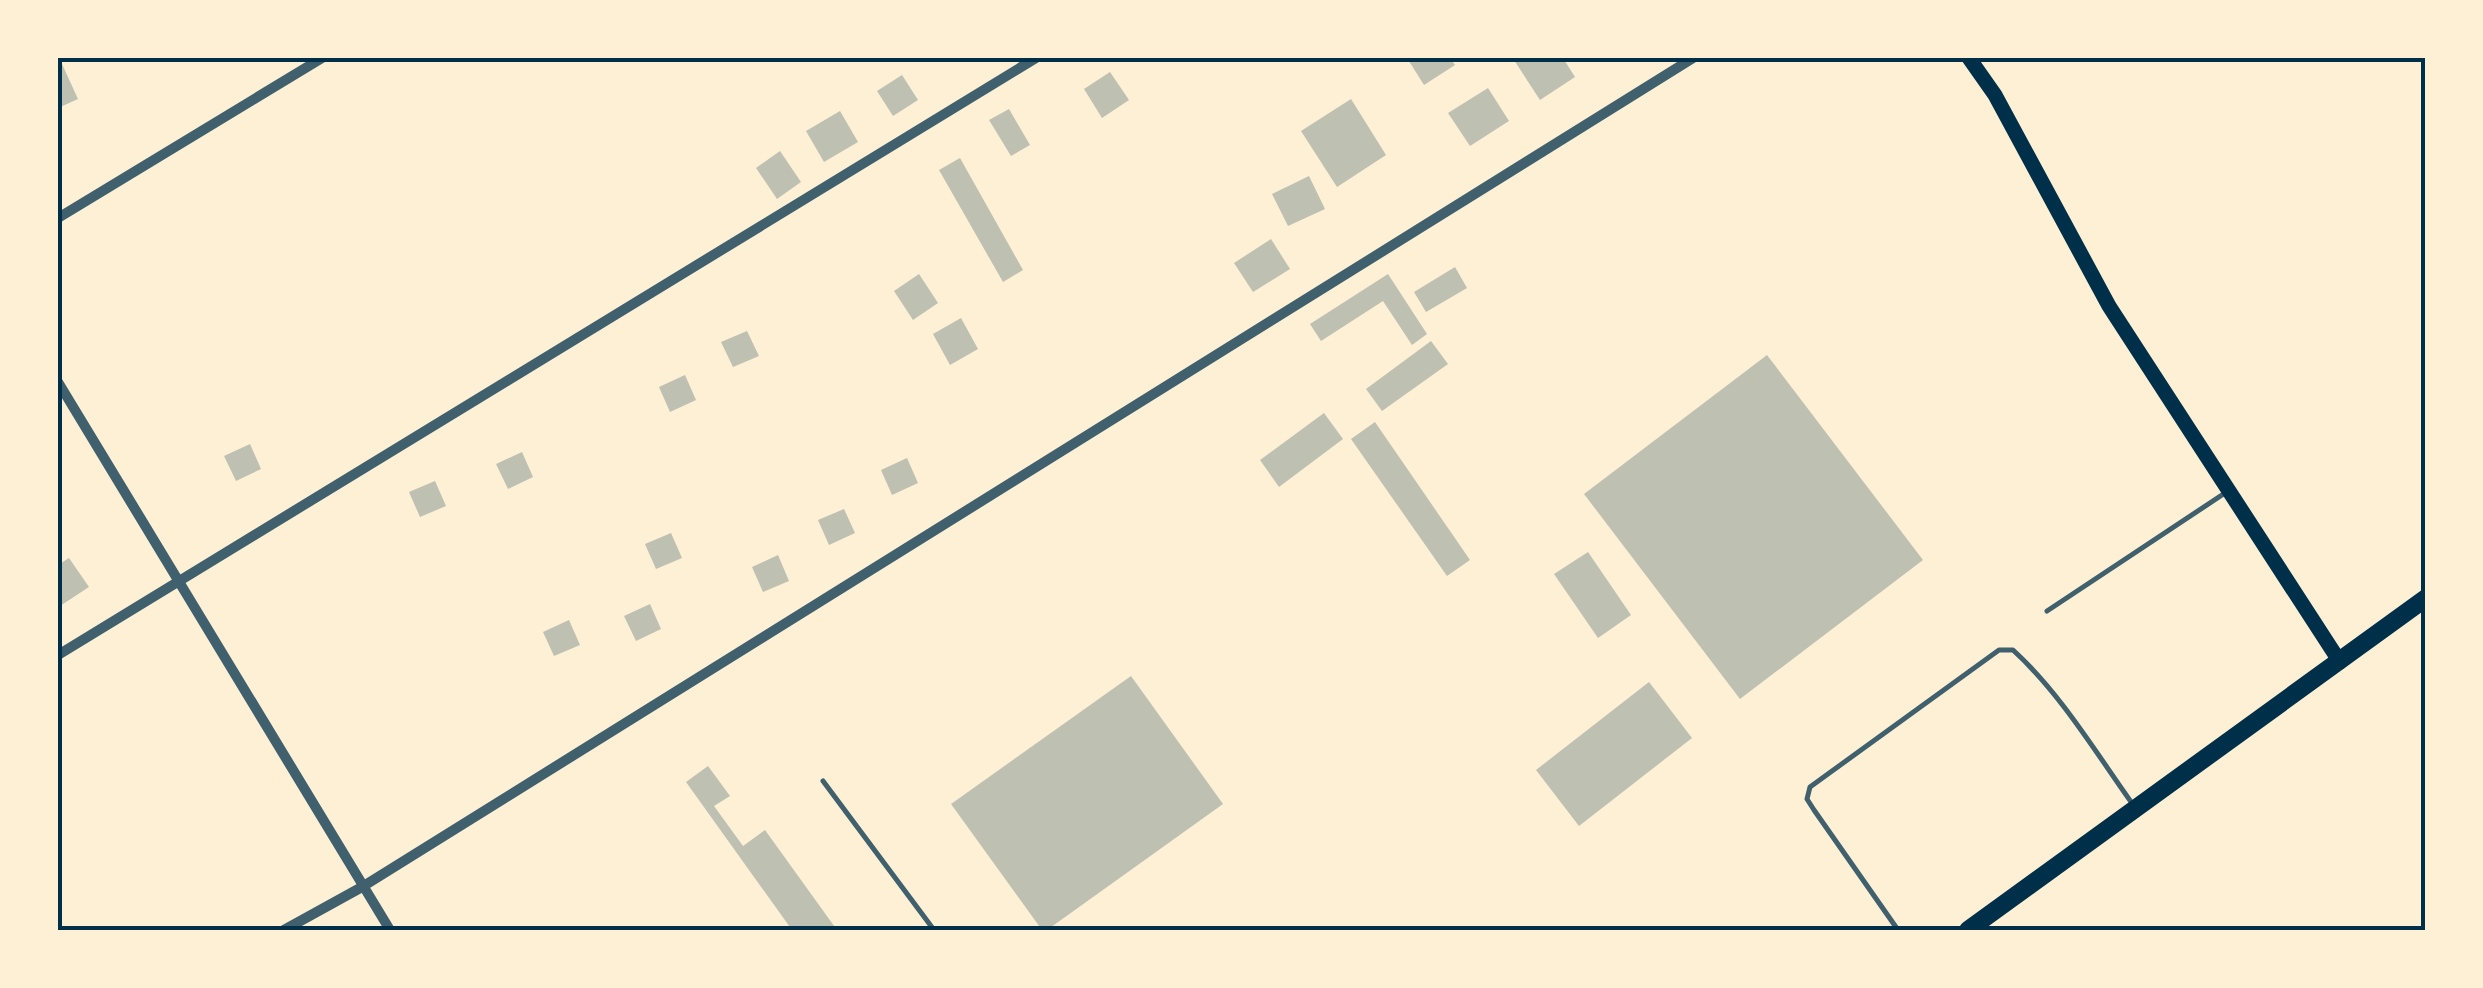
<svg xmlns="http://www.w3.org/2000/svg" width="2483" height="988" viewBox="0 0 2483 988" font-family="'Nunito Sans',sans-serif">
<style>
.building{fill:#bec0b2}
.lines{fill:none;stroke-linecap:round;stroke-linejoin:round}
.service{stroke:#3f606c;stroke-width:5}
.minor{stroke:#3f606c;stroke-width:10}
.secondary{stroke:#003049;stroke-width:15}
.trunk{stroke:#003049;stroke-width:18}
.neatline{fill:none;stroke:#003049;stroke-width:4}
</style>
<rect width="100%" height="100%" fill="#fdf0d5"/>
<!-- building -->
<g class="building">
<polygon points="1407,58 1450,58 1455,65 1424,85"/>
<polygon points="1518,58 1563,58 1575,77 1540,100 1514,60"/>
<polygon points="62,64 78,99 58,108 58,66"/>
<polygon points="1110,72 1129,100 1102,118 1084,89"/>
<polygon points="902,75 918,100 893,116 877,91"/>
<polygon points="1488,88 1509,121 1470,146 1448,113"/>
<polygon points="1351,99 1386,155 1337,187 1301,131"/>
<polygon points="1009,109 1030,145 1011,156 989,120"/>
<polygon points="840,111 858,142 824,162 806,131"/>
<polygon points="780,151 801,182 777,199 756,168"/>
<polygon points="960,158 1023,270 1003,282 939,170"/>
<polygon points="1309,176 1325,209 1288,226 1272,194"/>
<polygon points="1271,239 1290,269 1253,292 1234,263"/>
<polygon points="1455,267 1467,288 1426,312 1414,292"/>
<polygon points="919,274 938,303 913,320 894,291"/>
<polygon points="1388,274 1427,334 1412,345 1383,301 1321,341 1310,324"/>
<polygon points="961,318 978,349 950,365 933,334"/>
<polygon points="747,331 759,356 733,367 721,342"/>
<polygon points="1431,341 1448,364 1382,411 1366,389"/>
<polygon points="1767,355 1923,560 1740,699 1584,494"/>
<polygon points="685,375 696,400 670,412 659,387"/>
<polygon points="1324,413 1343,439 1279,487 1260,460"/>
<polygon points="1375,422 1470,560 1447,576 1351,439"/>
<polygon points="250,444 261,469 236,481 224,456"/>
<polygon points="522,452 533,477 508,489 496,464"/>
<polygon points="907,458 918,483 892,495 881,470"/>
<polygon points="435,481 446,506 420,517 409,492"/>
<polygon points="844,509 855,533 829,545 818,520"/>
<polygon points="671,533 682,558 656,569 645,544"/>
<polygon points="1588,552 1631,615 1598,638 1554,574"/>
<polygon points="778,555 789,581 763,592 752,567"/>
<polygon points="69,558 89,587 60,606 58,565"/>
<polygon points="650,604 661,629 636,641 624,616"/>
<polygon points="569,620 580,645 554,656 543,632"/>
<polygon points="1131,676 1223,804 1047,930 1042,930 951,804"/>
<polygon points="1649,682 1692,738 1579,826 1536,770"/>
<polygon points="708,766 730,796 714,806 743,846 765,830 837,930 792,930 686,782"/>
</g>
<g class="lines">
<!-- service -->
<g class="service">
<polyline points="2047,611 2228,491"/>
<polyline points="823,781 934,930"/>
<path d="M1898,930L1814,810L1807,799L1810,787L1999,650H2013C2061,694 2096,753 2134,806"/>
</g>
<!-- minor -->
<g class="minor">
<polyline points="58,218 322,58"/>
<polyline points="58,382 390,930"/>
<polyline points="58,655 1036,58"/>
<polyline points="284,930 362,887 1693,58"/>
</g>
<!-- secondary -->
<polyline class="secondary" points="1969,58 1995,95 2109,306 2340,662"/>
<!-- trunk -->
<polyline class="trunk" points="1968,930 2426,598"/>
</g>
<!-- border -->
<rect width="2483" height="988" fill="none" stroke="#fdf0d5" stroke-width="120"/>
<rect x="60" y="60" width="2363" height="868" class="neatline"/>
</svg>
